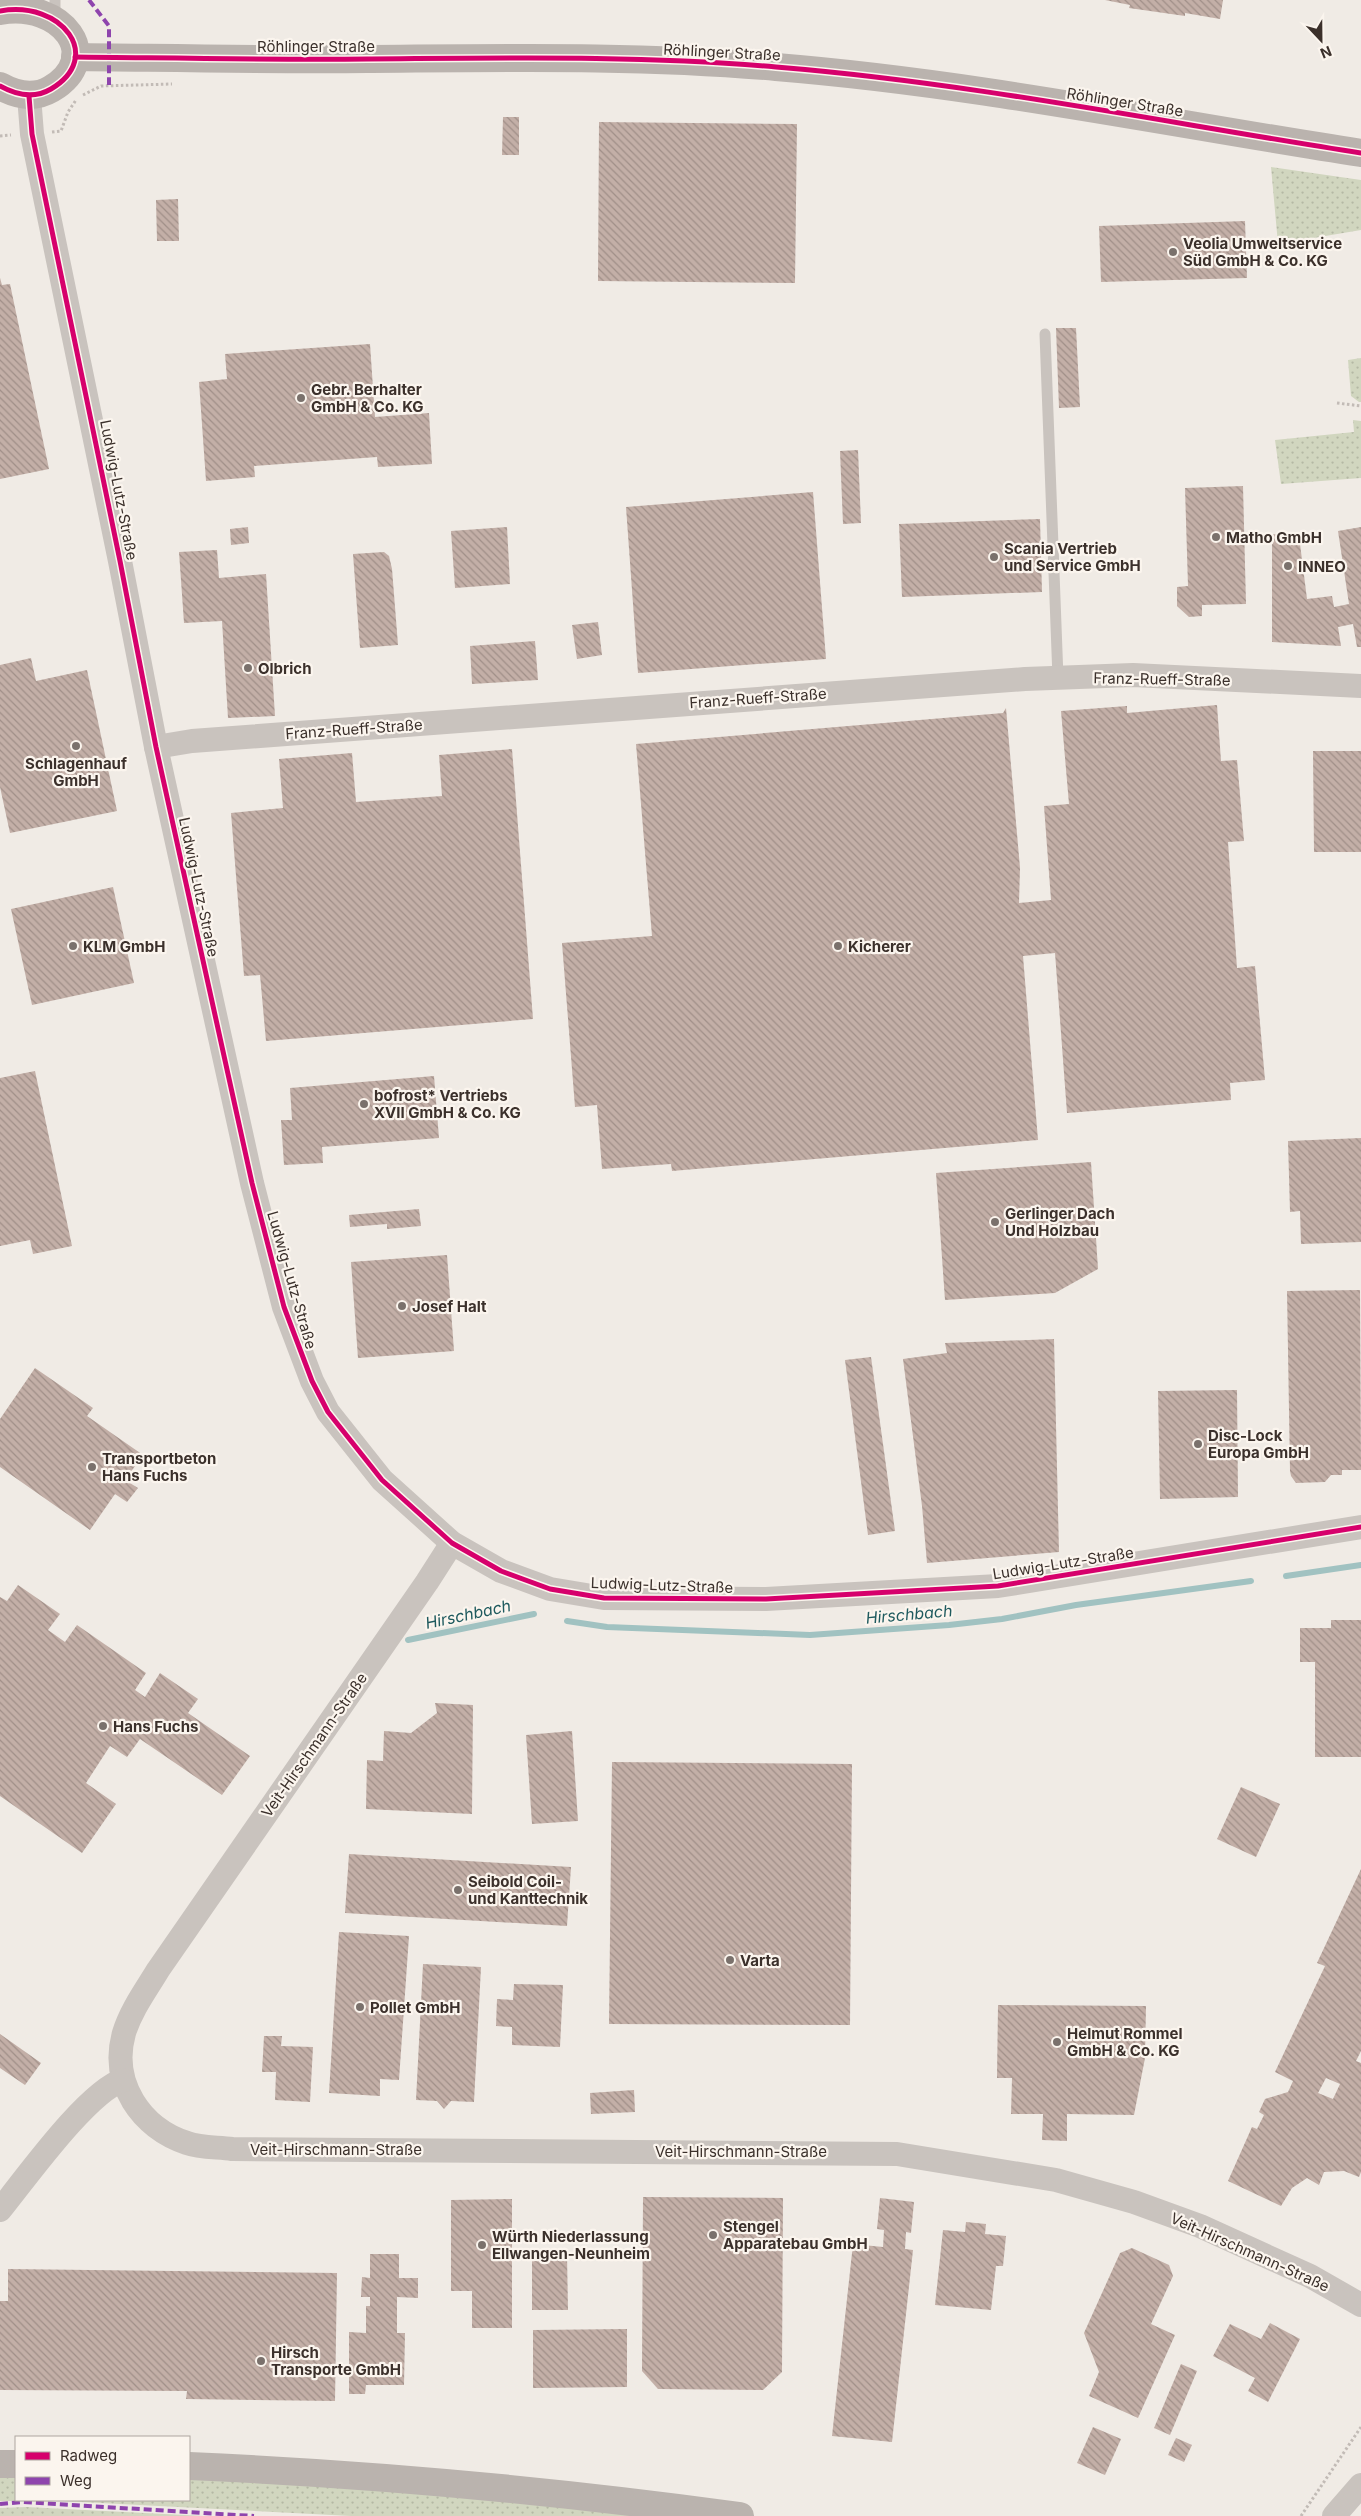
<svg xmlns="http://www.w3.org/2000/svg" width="1361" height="2516" viewBox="0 0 1361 2516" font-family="Inter,sans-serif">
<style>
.grass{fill:url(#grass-dots)}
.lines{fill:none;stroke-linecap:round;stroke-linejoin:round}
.stream{stroke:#a1c2c1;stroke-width:6}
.building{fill:url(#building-back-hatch);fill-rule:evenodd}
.path{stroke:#c2bbb6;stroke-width:3;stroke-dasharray:2.5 2.5;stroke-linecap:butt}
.lane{stroke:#c9c3be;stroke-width:11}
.street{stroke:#c9c3be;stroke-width:24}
.secondary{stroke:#bab3ae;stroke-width:28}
.quiet{stroke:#8e44ad;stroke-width:4;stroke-dasharray:8 4;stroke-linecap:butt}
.cycleway-casing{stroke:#fbf5ee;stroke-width:8}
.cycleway{stroke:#d6006c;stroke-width:5}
.poi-dot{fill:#7a716c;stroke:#fbf5ee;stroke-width:2}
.labels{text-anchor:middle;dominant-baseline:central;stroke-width:4.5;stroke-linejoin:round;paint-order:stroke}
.street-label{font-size:15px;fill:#3b302b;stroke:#fbf5ee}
.poi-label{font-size:15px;font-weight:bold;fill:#3b302b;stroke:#fbf5ee;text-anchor:start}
.water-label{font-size:16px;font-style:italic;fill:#1f5a5e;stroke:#fbf5ee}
</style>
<defs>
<pattern id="grass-dots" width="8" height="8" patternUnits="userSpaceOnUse" patternTransform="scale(1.25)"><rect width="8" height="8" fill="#d1d6bf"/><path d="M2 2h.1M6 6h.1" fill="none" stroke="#b4b8a4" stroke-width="1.8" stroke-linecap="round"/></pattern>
<pattern id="building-back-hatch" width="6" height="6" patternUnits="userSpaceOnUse" patternTransform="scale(1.25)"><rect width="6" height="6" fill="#c3afa7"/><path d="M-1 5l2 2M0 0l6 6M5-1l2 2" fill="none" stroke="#a08f88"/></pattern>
</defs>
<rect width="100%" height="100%" fill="#f0ebe5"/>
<!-- grass -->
<g class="grass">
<polygon points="1271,167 1361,180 1361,230 1278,244"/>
<polygon points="1361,358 1361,402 1359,402 1351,396 1348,360"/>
<polygon points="1353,420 1361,421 1361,478 1281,484 1275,440 1354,432"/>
<polygon points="0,2473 16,2473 16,2500 189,2500 189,2476 300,2480 669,2516 351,2516 62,2501 0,2501"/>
<polygon points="26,2507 204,2516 0,2516 0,2508"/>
</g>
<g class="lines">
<!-- stream -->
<g class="stream">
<polyline points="1286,1576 1361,1565"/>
<polyline points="567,1621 607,1627 810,1635 949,1625 1002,1619 1076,1605 1251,1581"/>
<polyline points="408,1640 534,1614"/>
</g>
</g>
<!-- building -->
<g class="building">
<polygon points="1105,0 1223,0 1220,19 1185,13 1185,16 1129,8 1130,5"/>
<polygon points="503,117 519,117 519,155 502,155"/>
<polygon points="599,122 797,124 795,283 598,281"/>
<polygon points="178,199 179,241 157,241 156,200"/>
<polygon points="1245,221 1247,278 1101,282 1099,226"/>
<polygon points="0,278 2,285 10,284 49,469 0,479"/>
<polygon points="1056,328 1076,328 1080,407 1059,408"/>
<polygon points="370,344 375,417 429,413 432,464 378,467 377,457 254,466 255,477 206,481 199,382 227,379 225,354"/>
<polygon points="858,450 861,523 843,524 840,451"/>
<polygon points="1243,486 1246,604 1202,605 1202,616 1189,617 1177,606 1177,587 1188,586 1185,488"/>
<polygon points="813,492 826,659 638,673 626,507"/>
<polygon points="1040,519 1042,592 902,597 899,524"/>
<polygon points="248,527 249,543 231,545 230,529"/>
<polygon points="507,527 510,584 455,588 451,531"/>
<polygon points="1361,527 1361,647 1357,647 1353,624 1338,627 1341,646 1272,642 1272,534 1299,536 1307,599 1332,596 1334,607 1349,604 1338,531"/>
<polygon points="217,550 219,578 266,574 275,716 228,718 222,621 184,623 179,552"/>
<polygon points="384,552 389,556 392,569 398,645 360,648 353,554"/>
<polygon points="598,622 602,655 577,659 572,625"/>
<polygon points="535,641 538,680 472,684 470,646"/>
<polygon points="31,658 36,681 87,670 117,811 10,833 0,787 0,665"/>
<polygon points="1217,705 1221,761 1237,760 1244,841 1228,842 1237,968 1255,966 1265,1080 1230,1083 1231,1100 1067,1113 1055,953 1023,956 1038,1140 672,1171 671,1164 602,1169 597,1105 575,1107 562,943 652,936 636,744 1003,713 1006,708 1020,868 1019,903 1051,900 1044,806 1069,804 1061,711 1127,706 1127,713"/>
<polygon points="512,749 533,1019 266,1041 260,975 244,976 231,813 283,808 279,759 352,753 356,802 442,796 439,755"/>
<polygon points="1313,751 1361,751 1361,852 1314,852"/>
<polygon points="113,887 134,983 32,1005 11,909"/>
<polygon points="35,1071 72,1246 33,1254 30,1240 0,1246 0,1078"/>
<polygon points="434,1076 439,1138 322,1147 323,1163 284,1165 281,1120 292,1120 290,1088"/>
<polygon points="1361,1138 1361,1242 1301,1244 1300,1211 1290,1212 1288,1141"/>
<polygon points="1091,1162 1098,1269 1055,1293 945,1300 936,1173"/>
<polygon points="419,1209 421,1226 387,1229 387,1224 350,1227 349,1215"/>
<polygon points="447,1255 454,1351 358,1358 351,1262"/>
<polygon points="1360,1290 1361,1470 1342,1470 1342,1475 1331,1475 1325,1482 1296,1483 1291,1476 1290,1471 1287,1291"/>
<polygon points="1054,1339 1059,1552 927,1563 922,1506 903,1359 947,1353 945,1343"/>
<polygon points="871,1357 895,1531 868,1535 845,1360"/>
<polygon points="35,1368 93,1408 87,1416 143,1455 125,1480 138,1488 127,1502 115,1494 90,1530 0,1467 0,1419"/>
<polygon points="1237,1390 1238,1497 1160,1499 1158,1391"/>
<polygon points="18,1585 60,1614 48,1630 65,1642 77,1625 146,1673 135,1690 145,1697 160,1673 198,1699 188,1713 250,1756 222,1795 140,1739 127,1757 110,1746 86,1783 116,1804 82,1853 0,1796 0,1597 7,1601"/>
<polygon points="1331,1620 1361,1620 1361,1757 1315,1757 1315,1662 1300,1662 1300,1628 1331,1628"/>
<polygon points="435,1703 473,1705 472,1814 366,1809 367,1760 383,1761 384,1731 411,1733 437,1713"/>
<polygon points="572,1731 578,1821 532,1824 526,1735"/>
<polygon points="612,1762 852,1764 850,2025 609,2024"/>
<polygon points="1241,1787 1280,1804 1256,1857 1217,1839"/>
<polygon points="349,1854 571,1867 567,1926 345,1913"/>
<path d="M1361,1869V2051L1356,2061L1361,2063V2172L1359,2177L1344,2171L1324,2172L1319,2185L1307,2178L1292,2188L1281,2206L1228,2181L1252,2127L1257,2129L1264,2115L1259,2112L1265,2099L1288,2092L1293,2081L1275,2072L1325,1966L1317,1963ZM1326,2078L1340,2084L1333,2099L1318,2093Z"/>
<polygon points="339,1932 409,1936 399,2080 380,2079 380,2096 329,2093"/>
<polygon points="423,1964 481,1967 474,2102 451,2101 444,2109 437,2101 416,2100"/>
<polygon points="514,1984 563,1985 560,2047 512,2045 512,2027 496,2026 497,1999 513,2000"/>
<polygon points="998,2005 1146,2006 1145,2058 1134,2115 1067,2114 1067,2141 1042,2140 1043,2114 1011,2114 1012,2078 997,2078"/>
<polygon points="0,2034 41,2063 25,2085 0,2068"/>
<polygon points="264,2036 282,2036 281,2046 313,2047 310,2102 275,2100 276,2072 262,2072"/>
<polygon points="634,2090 635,2112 591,2114 590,2093"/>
<polygon points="643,2197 783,2198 782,2372 763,2390 658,2389 642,2371"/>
<polygon points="880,2198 914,2202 911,2233 906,2232 905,2249 913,2250 892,2442 832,2436 853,2244 883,2247 884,2230 877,2229"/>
<polygon points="512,2199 512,2328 472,2328 472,2291 451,2291 451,2200"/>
<polygon points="966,2222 986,2224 985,2234 1006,2236 1003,2266 996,2266 991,2310 935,2305 943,2230 965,2232"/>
<polygon points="1132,2248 1169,2265 1173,2276 1151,2324 1175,2335 1138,2418 1089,2396 1099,2372 1084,2333 1120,2253"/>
<polygon points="370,2254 399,2254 399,2278 418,2278 418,2298 397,2297 397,2333 405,2333 404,2385 366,2385 365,2394 349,2394 349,2332 366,2333 366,2306 370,2306 370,2297 361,2297 362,2277 370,2278"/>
<polygon points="532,2255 567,2255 568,2310 532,2310"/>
<polygon points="8,2269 337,2273 335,2401 186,2399 187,2391 0,2390 0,2301 8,2301"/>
<polygon points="1270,2323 1300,2339 1268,2402 1248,2391 1255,2378 1213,2356 1230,2324 1261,2339"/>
<polygon points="627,2329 627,2387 533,2388 533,2330"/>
<polygon points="1181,2364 1197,2371 1170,2435 1154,2428"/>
<polygon points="1093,2427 1121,2439 1105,2475 1077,2463"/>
<polygon points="1176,2438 1192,2445 1184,2462 1168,2455"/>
</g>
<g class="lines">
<!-- path -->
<g class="path">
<polyline points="83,95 101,86 172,84"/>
<polyline points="52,132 61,131 68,112 76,100"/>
<polyline points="0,136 11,135"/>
<polyline points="1337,403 1361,406"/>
<polyline points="1301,2516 1361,2427"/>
</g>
<!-- lane -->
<g class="lane">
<polyline points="55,9 55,0"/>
<polyline points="1045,334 1058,678"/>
</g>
<!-- street -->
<g class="street">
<polyline points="29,96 32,134 120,561 156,747 252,1183 284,1307 312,1381 328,1412 382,1480 452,1543 501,1571 550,1589 604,1598 766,1599 998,1586 1361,1527"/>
<polyline points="156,747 192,741 1025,679 1133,675 1361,686"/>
<path d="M452,1543L427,1582L158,1970C146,1990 131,2010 124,2033C110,2083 141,2128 187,2143C200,2148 218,2147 232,2149L897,2154L1056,2180L1134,2202L1200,2226L1310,2276L1361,2305"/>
<path d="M0,2210C26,2178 87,2092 123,2080"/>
<polyline points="1334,2516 1361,2485"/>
</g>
<!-- secondary -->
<g class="secondary">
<path d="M0,11C62,0 105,57 51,89C34,99 16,95 0,86"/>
<path d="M75,57C172,58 270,60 367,59C504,58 640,55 776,67C973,83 1167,123 1361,153"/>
<polyline points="0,2464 16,2464"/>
<path d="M189,2466C373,2474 557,2491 740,2516"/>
</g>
<!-- quiet -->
<g class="quiet">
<polyline points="89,0 109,26 109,85"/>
<polyline points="0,2504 22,2502 254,2516"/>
</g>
<!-- cycleway casing -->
<g class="cycleway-casing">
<g id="cycleway">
<path d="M0,11C62,0 105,57 51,89C34,99 16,95 0,86"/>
<path d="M75,57C172,58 270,60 367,59C504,58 640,55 776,67C973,83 1167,123 1361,153"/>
<polyline points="29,96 32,134 120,561 156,747 252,1183 284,1307 312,1381 328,1412 382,1480 452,1543 501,1571 550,1589 604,1598 766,1599 998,1586 1361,1527"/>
</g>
</g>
<!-- cycleway -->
<use href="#cycleway" class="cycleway"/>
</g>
<!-- markers -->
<g class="poi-dot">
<circle cx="1173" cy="252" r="5"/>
<circle cx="301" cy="398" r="5"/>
<circle cx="1216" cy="537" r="5"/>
<circle cx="994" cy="557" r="5"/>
<circle cx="1288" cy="566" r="5"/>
<circle cx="248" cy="668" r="5"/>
<circle cx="76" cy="746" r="5"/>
<circle cx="73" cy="946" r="5"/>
<circle cx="838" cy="946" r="5"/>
<circle cx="364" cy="1104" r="5"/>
<circle cx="995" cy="1222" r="5"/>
<circle cx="402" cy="1306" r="5"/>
<circle cx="1198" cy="1444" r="5"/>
<circle cx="92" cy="1467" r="5"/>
<circle cx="103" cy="1726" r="5"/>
<circle cx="458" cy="1890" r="5"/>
<circle cx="730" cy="1960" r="5"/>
<circle cx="360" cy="2007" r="5"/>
<circle cx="1057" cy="2042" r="5"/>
<circle cx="713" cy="2235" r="5"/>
<circle cx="482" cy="2245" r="5"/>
<circle cx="261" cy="2361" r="5"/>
</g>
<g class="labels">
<!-- street labels -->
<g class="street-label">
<text x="316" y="46">Röhlinger Straße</text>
<text transform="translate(722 52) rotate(3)">Röhlinger Straße</text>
<text transform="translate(1125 102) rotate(9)">Röhlinger Straße</text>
<text transform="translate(119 490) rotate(79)">Ludwig-Lutz-Straße</text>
<text transform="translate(1162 679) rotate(1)">Franz-Rueff-Straße</text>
<text transform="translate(758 698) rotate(-4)">Franz-Rueff-Straße</text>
<text transform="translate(354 729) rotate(-4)">Franz-Rueff-Straße</text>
<text transform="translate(199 887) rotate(78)">Ludwig-Lutz-Straße</text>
<text transform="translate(292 1280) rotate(74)">Ludwig-Lutz-Straße</text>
<text transform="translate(1063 1563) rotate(-9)">Ludwig-Lutz-Straße</text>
<text transform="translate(662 1585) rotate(2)">Ludwig-Lutz-Straße</text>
<text transform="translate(314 1745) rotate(-55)">Veit-Hirschmann-Straße</text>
<text x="336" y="2149">Veit-Hirschmann-Straße</text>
<text x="741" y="2151">Veit-Hirschmann-Straße</text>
<text transform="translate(1250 2252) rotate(24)">Veit-Hirschmann-Straße</text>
</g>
<!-- poi labels -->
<g class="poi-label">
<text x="1183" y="243">Veolia Umweltservice<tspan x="1183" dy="17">Süd GmbH &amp; Co. KG</tspan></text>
<text x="311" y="389">Gebr. Berhalter<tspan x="311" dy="17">GmbH &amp; Co. KG</tspan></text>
<text x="1226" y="537">Matho GmbH</text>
<text x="1004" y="548">Scania Vertrieb<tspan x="1004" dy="17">und Service GmbH</tspan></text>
<text x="1298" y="566">INNEO</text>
<text x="258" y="668">Olbrich</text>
<text x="76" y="763" text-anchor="middle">Schlagenhauf<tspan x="76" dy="17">GmbH</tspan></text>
<text x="83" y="946">KLM GmbH</text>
<text x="848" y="946">Kicherer</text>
<text x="374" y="1095">bofrost* Vertriebs<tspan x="374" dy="17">XVII GmbH &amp; Co. KG</tspan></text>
<text x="1005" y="1213">Gerlinger Dach<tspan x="1005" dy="17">Und Holzbau</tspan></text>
<text x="412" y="1306">Josef Halt</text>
<text x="1208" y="1435">Disc-Lock<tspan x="1208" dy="17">Europa GmbH</tspan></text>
<text x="102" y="1458">Transportbeton<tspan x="102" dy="17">Hans Fuchs</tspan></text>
<text x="113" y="1726">Hans Fuchs</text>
<text x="468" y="1881">Seibold Coil-<tspan x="468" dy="17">und Kanttechnik</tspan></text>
<text x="740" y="1960">Varta</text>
<text x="370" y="2007">Pollet GmbH</text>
<text x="1067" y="2033">Helmut Rommel<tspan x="1067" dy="17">GmbH &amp; Co. KG</tspan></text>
<text x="723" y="2226">Stengel<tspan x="723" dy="17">Apparatebau GmbH</tspan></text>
<text x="492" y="2236">Würth Niederlassung<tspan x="492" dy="17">Ellwangen-Neunheim</tspan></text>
<text x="271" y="2352">Hirsch<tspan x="271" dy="17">Transporte GmbH</tspan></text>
</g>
<!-- water labels -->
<g class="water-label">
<text transform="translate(468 1614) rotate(-12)">Hirschbach</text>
<text transform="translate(909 1614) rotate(-5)">Hirschbach</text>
</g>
</g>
<!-- legend -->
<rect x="15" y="2436" width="175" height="65" fill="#fbf5ee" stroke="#aea6a0"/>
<rect x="25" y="2452" width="25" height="8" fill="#d6006c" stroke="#aea6a0"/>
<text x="60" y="2461" font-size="15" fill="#3b302b">Radweg</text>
<rect x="25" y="2477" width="25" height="8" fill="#8e44ad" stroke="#aea6a0"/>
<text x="60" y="2486" font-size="15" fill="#3b302b">Weg</text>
<!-- north arrow -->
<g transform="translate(1321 40) rotate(158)" stroke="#fbf5ee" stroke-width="4" paint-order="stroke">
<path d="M0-4L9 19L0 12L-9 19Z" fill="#3b302b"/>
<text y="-8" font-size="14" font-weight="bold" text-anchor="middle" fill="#3b302b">N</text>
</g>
</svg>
